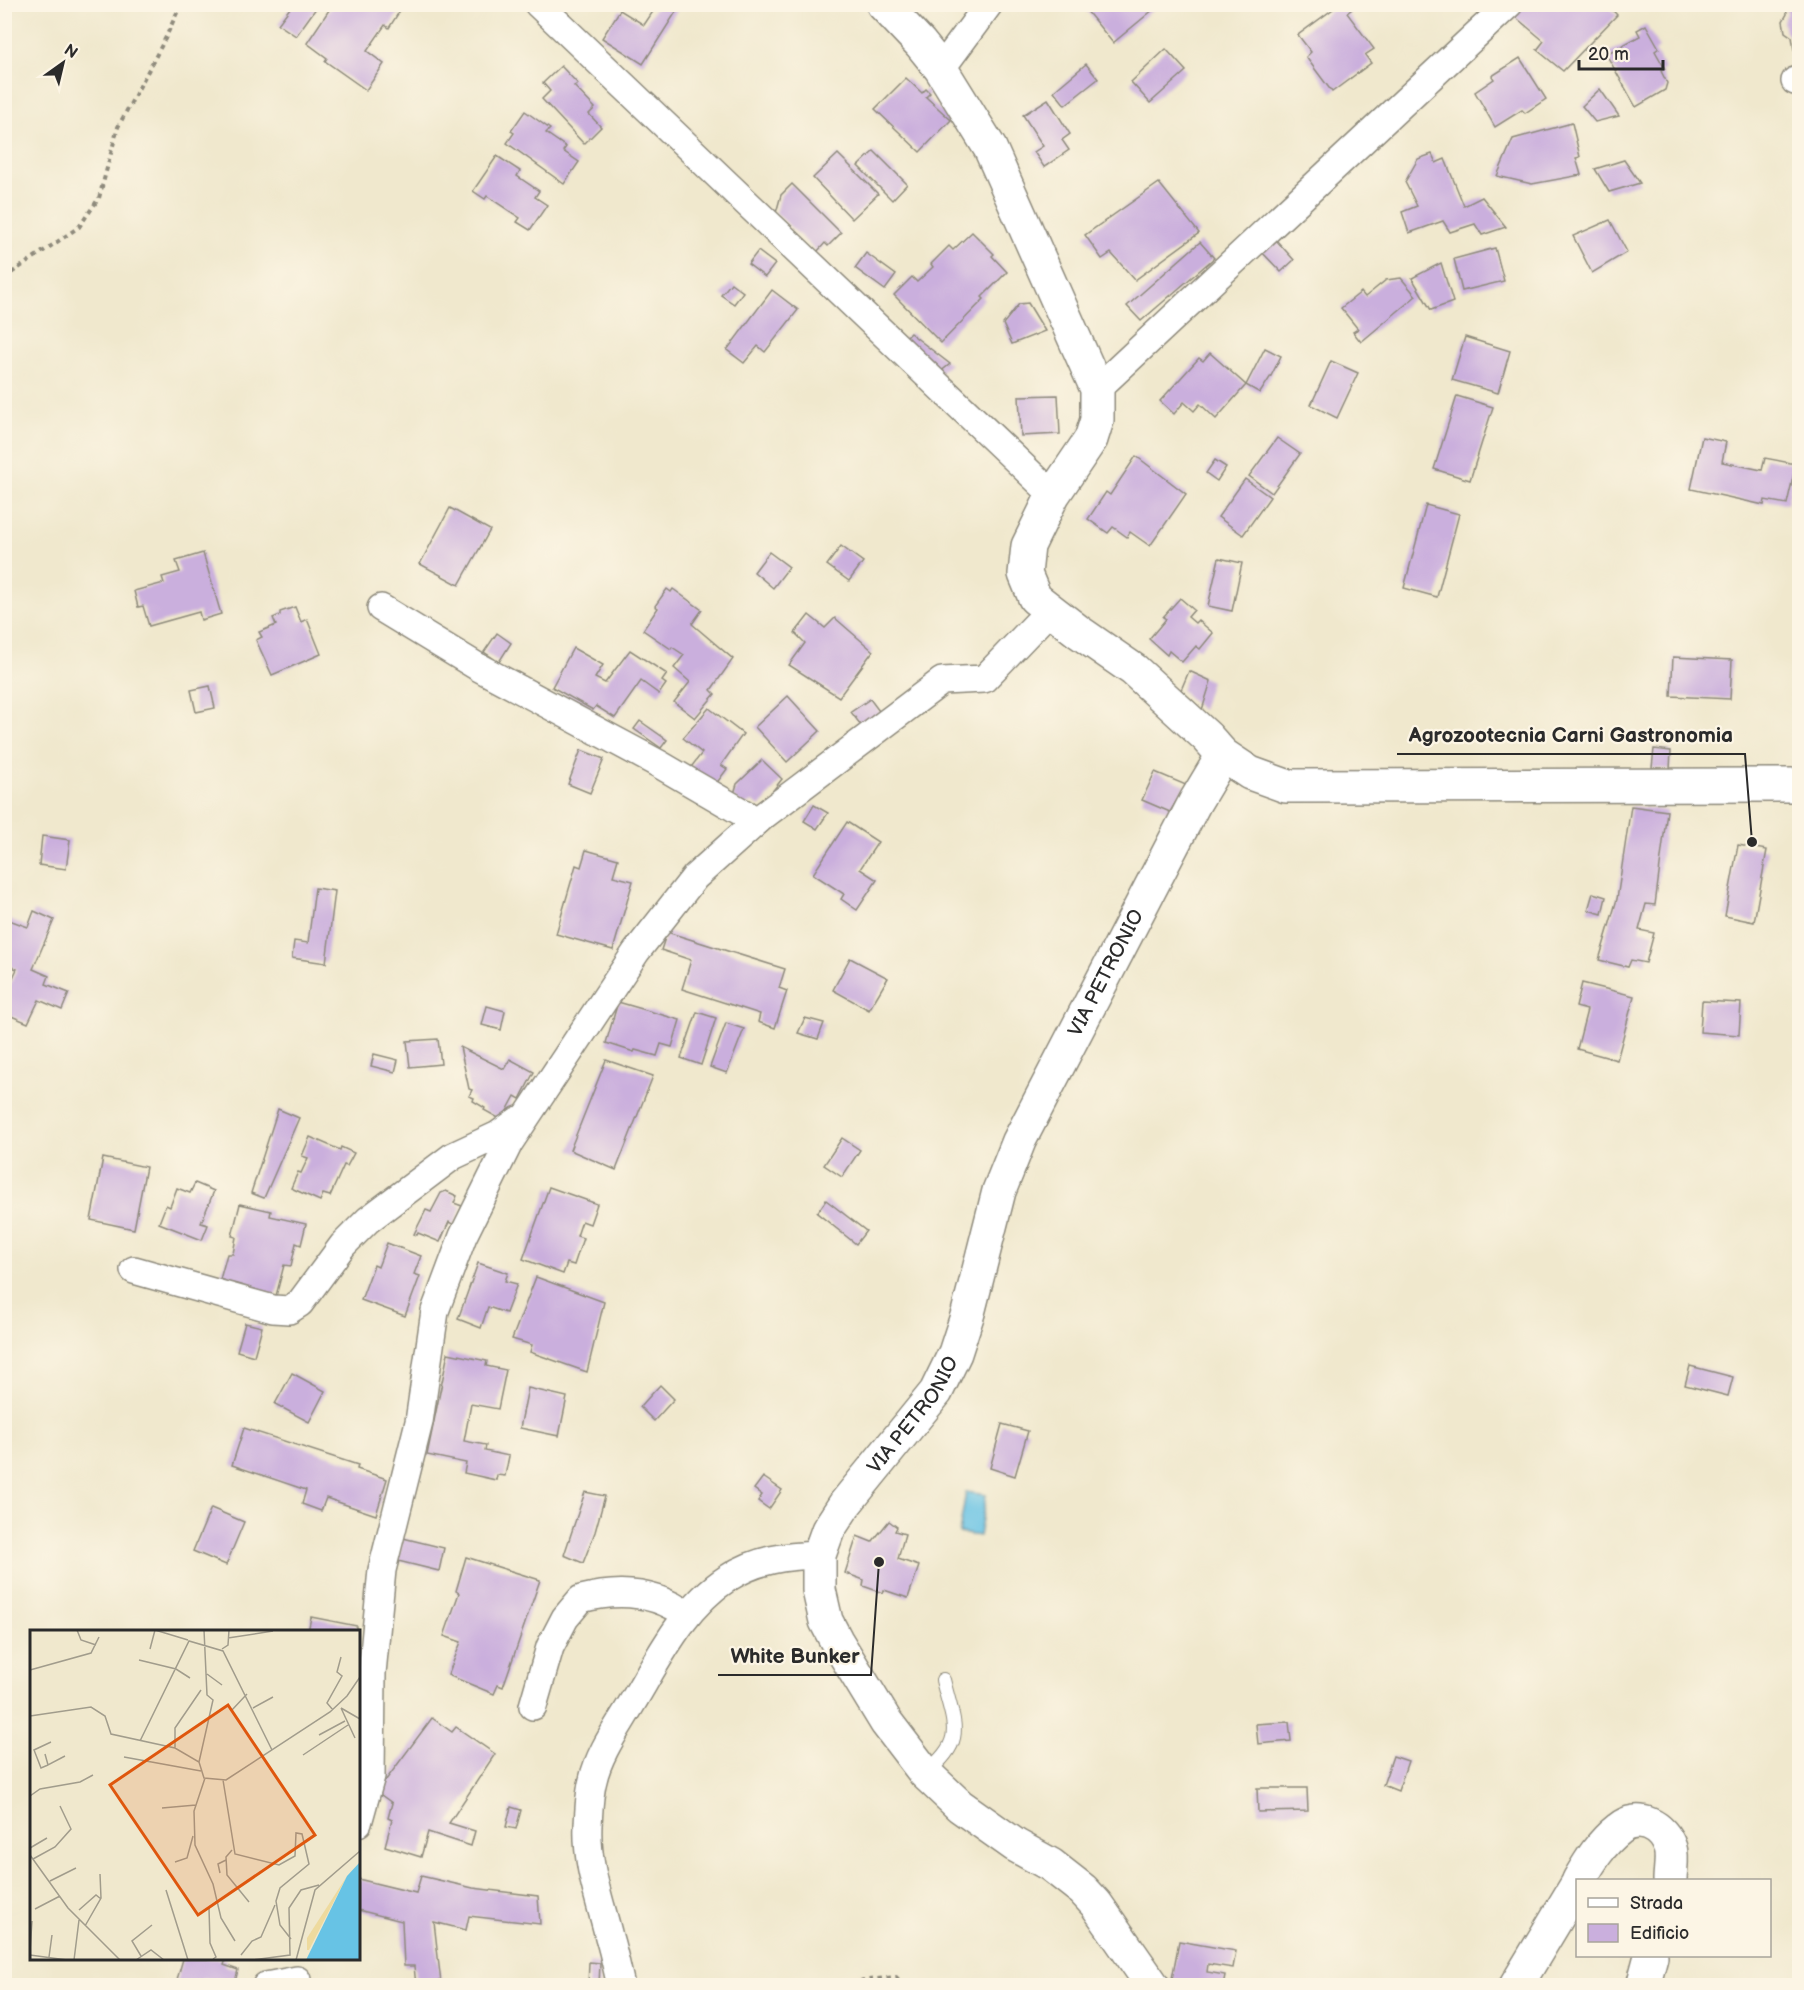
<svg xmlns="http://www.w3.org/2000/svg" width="1804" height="1990" viewBox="0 0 1804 1990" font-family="'Balsamiq Sans',sans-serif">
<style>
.water{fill:#67c3e5;stroke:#497788;stroke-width:1.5}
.building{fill:#caafdd}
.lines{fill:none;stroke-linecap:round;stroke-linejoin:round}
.service-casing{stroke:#8e8a7c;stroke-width:16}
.minor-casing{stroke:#8e8a7c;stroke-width:30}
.tertiary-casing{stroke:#8e8a7c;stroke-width:36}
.path{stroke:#8e8a7c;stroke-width:4;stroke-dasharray:4.5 4.5;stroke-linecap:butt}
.service{stroke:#fff;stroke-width:14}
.minor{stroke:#fff;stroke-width:27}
.tertiary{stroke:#fff;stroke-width:33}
.labels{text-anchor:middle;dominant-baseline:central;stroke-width:4.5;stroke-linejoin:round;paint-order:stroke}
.street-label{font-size:20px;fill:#2b2b2b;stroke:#fcf5e5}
.inset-road{fill:none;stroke:#a19c8c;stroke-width:1.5}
.view{fill:#df570e;fill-opacity:0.15;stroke:#df570e;stroke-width:3}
.inset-edge{fill:none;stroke:#2b2b2b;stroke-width:3}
.leader{fill:none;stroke:#2b2b2b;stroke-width:2}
.callout-dot{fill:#2b2b2b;stroke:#fcf5e5;stroke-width:2}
.callout-label{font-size:21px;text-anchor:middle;font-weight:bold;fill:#2b2b2b;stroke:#fcf5e5;stroke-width:4.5;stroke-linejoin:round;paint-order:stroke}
</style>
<rect width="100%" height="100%" fill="#fcf5e5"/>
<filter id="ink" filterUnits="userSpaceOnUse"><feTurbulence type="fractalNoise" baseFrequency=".0167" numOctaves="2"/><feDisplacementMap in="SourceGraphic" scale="12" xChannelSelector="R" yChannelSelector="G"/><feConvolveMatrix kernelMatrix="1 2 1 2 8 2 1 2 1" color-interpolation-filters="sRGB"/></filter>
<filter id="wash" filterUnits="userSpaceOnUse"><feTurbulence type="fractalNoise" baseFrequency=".008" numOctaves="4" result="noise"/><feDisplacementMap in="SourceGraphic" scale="24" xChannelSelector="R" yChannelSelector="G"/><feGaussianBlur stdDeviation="1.35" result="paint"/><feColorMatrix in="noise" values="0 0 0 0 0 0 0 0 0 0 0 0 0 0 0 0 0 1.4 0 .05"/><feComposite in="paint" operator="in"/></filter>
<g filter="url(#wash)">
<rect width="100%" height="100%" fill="#f0e8cd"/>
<!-- water -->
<polygon class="water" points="966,1492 986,1495 979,1536 959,1533"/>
<g id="blocks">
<!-- building -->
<g class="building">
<polygon points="293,4 319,4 296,36 278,24"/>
<polygon points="333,4 395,4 401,9 389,28 385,25 367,51 384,64 366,90 325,61 327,58 307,43"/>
<polygon points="658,4 681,4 643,64 602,38 620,10 644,25"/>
<polygon points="1081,4 1160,4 1113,43"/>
<polygon points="1340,4 1349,4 1352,9 1347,13 1374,49 1365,55 1371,63 1332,92 1306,57 1311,52 1298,35"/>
<polygon points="1525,4 1539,4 1544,8 1547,4 1580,4 1584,8 1587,4 1607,4 1617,15 1563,71 1537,50 1544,41 1513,15"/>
<polygon points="1786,4 1800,4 1800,49 1794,50 1792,37 1785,32 1783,21 1787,14"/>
<polygon points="1646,25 1659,48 1655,51 1665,69 1661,71 1667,83 1665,90 1636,107 1606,54 1640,36 1637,30"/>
<polygon points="1166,49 1186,71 1150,103 1131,82"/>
<polygon points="1520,58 1546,99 1525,113 1522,110 1495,127 1475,92 1494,79 1492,76"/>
<polygon points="1086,64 1098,79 1065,105 1054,91"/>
<polygon points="561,66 578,84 574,86 595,108 589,114 601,127 584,144 542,99 550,91 543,83"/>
<polygon points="906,78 922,93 926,89 930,93 926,97 951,120 920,152 875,109"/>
<polygon points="1600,89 1619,116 1595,122 1582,106"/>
<polygon points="1048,99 1070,134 1062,140 1069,150 1044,167 1034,152 1043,146 1023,115"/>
<polygon points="525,111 550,129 546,133 566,147 563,151 579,162 564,184 507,143 514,133 511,131"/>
<polygon points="1572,123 1580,157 1576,158 1581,175 1532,184 1497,176 1513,139"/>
<polygon points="874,151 907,184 892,200 858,166"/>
<polygon points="838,154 878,194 852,219 813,178"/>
<polygon points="1432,154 1436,163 1445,159 1464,206 1482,197 1506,227 1482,235 1475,224 1450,232 1443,221 1409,233 1402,212 1417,206 1405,182 1418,159"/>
<polygon points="497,156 520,171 517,176 539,191 535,197 547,205 530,230 517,222 520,218 487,196 485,199 473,191"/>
<polygon points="1624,160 1640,183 1609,192 1595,169"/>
<polygon points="1159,183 1199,233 1135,280 1111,253 1102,259 1085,235"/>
<polygon points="792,184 841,233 828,246 825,243 817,252 776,213 781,195"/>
<polygon points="1610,220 1627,252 1592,273 1573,236"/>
<polygon points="972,232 994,254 992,256 1007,272 982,297 984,299 941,343 894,295 912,277 917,282 933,267 931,264 949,246 953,250"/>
<polygon points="1276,240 1294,260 1281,272 1261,251"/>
<polygon points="1200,242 1214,258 1141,321 1127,306"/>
<polygon points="1495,248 1504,281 1462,291 1454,259"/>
<polygon points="758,251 775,264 765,277 748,264"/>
<polygon points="866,253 896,275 885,290 855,268"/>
<polygon points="1441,263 1453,302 1431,310 1412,278"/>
<polygon points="1401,278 1416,296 1361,342 1353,332 1358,329 1341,308 1361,292 1365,297 1386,280"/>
<polygon points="731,283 743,292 734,304 721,295"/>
<polygon points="772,290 798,310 765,352 758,346 744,363 727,350"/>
<polygon points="1028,303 1045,331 1012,344 1003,324 1019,304"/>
<polygon points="910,333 950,364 940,372 898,345"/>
<polygon points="1465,337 1510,351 1498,393 1452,380"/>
<polygon points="1265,348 1281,356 1271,376 1260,393 1246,385 1216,419 1200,404 1194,411 1184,402 1174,414 1160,401 1199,358 1203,361 1210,353 1246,385"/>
<polygon points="1331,361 1358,373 1337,418 1311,405"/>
<polygon points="1058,395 1060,434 1021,436 1019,396"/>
<polygon points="1457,396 1493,407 1470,480 1434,469"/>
<polygon points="1702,437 1726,442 1722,462 1762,470 1765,458 1796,464 1787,504 1765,500 1764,505 1691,489"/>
<polygon points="1277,438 1300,454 1272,493 1249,476"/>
<polygon points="1136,456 1186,494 1150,546 1130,532 1127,537 1113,527 1108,533 1088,519 1106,492 1110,495"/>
<polygon points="1215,460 1226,467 1217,481 1206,473"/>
<polygon points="1245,479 1270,497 1243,535 1218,517"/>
<polygon points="1426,505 1459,514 1437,597 1404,588"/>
<polygon points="450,508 490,530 459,585 420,564"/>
<polygon points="841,546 863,562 849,581 827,565"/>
<polygon points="769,552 789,567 773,588 754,572"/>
<polygon points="203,553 221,614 201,620 199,612 149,626 143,606 138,607 134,591 164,583 162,577 180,572 176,561"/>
<polygon points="1219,558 1242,563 1232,611 1208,606"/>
<polygon points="667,589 671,592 673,589 702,610 692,624 733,659 711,690 715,694 695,718 674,702 690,682 674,668 684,655 672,647 671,649 643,630 658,608 655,606"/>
<polygon points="1180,598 1194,610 1188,617 1195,623 1198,620 1213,633 1200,649 1196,646 1182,662 1169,651 1167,655 1149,639 1166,619 1163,617"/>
<polygon points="295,607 301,622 307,619 321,654 272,675 256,640 262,637 259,632 276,625 273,618 280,615 280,612"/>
<polygon points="809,615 825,628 835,618 873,651 839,697 789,665 805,643 795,633"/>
<polygon points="497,633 511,643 499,662 484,652"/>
<polygon points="573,648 603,665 595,678 605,683 630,650 667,674 662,681 666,684 659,694 641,681 615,718 596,706 593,710 552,687"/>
<polygon points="1673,657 1732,660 1730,699 1671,696"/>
<polygon points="1189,671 1211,681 1202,710 1181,690"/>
<polygon points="210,686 215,708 196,712 191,690"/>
<polygon points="788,696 820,731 787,762 755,727"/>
<polygon points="870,699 882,715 863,728 851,712"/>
<polygon points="709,708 743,734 721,765 727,769 713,788 688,771 702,753 683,738"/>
<polygon points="640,721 667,740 661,748 634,729"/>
<polygon points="1654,749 1671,751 1670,769 1652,768"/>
<polygon points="581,750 604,759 590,793 568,784"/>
<polygon points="762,760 782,779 760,807 753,802 743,806 733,797 737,784"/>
<polygon points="1155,772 1186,785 1170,812 1142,800"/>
<polygon points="814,805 828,813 817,829 804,821"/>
<polygon points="1631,806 1667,811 1655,905 1646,904 1639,930 1654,933 1646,963 1631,960 1628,967 1599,960 1617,899"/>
<polygon points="847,822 878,842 860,869 877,880 857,910 841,899 844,894 813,874"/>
<polygon points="42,836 70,840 66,869 39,865"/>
<polygon points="1738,845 1767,850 1754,922 1725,916"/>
<polygon points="586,850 618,859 613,876 633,881 613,950 556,934 576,865 581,867"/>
<polygon points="315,888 335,891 326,963 292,958 294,941 308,943"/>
<polygon points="1593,893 1606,897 1602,914 1588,910"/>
<polygon points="34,911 54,920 33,969 49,976 46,984 69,993 62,1010 39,1000 28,1023 4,1013 4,997 17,969 4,964 4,918 28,927"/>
<polygon points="667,932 785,969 779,988 787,991 775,1028 758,1022 760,1014 682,989 691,960 661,950"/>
<polygon points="850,958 888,978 869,1010 833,990"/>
<polygon points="1582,983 1634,996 1617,1060 1577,1049 1587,1010 1576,1007"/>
<polygon points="1702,1001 1741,1003 1739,1035 1700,1032"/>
<polygon points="618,1002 680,1020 672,1047 661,1044 657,1056 635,1050 634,1052 606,1043"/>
<polygon points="487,1006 505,1011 501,1030 482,1025"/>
<polygon points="697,1012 716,1018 701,1065 681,1058"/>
<polygon points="805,1018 824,1023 818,1039 798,1033"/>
<polygon points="726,1023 744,1029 727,1073 710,1067"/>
<polygon points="438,1039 441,1064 410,1067 407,1041"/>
<polygon points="460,1047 504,1069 510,1059 534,1072 520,1099 515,1096 502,1120 484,1110 485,1108 473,1101 474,1098 469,1096 472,1090 469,1089"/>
<polygon points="374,1054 398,1060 395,1072 371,1066"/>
<polygon points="606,1060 653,1076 616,1170 570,1150"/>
<polygon points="278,1109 299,1118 264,1198 251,1193"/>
<polygon points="310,1137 340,1150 341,1147 354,1153 347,1166 344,1165 330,1196 323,1194 320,1201 291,1188 298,1172 301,1173 308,1158 302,1156"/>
<polygon points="842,1138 860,1150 842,1177 824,1165"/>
<polygon points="103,1158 146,1167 134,1229 91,1220"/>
<polygon points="195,1183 214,1191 201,1223 208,1225 202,1240 159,1223 166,1205 170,1207 177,1188 190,1193"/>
<polygon points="549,1187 597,1204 590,1224 582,1221 577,1236 583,1238 574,1265 567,1263 563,1274 523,1259"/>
<polygon points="446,1191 457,1196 454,1203 462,1206 454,1225 449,1222 440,1242 418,1233 417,1235 414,1234 426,1210 431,1212 441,1193"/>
<polygon points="826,1200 866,1231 856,1244 817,1213"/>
<polygon points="240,1204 271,1211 270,1216 306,1224 301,1245 296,1243 291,1266 284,1265 276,1296 219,1283 227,1254 233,1254 236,1237 232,1236"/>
<polygon points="387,1243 421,1256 414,1274 420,1276 405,1316 361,1300 374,1265 378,1267"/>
<polygon points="478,1263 508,1273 505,1281 517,1284 506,1313 488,1307 481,1328 458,1319"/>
<polygon points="536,1277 604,1302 587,1372 530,1352 532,1345 512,1339"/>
<polygon points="245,1323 262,1327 254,1356 237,1351"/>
<polygon points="448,1353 487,1361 486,1366 506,1370 498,1409 471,1404 464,1441 486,1445 485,1451 509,1456 505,1476 497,1475 496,1480 464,1473 466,1463 427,1455"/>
<polygon points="1690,1366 1733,1377 1728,1396 1685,1385"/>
<polygon points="292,1373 325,1391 309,1422 275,1404"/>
<polygon points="660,1385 674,1399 654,1421 640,1407"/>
<polygon points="528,1388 567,1397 559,1436 520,1428"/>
<polygon points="1002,1424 1028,1431 1015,1476 990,1468"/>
<polygon points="244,1428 358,1465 357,1469 387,1479 376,1515 326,1498 321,1511 302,1504 306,1490 232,1465"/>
<polygon points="763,1477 782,1490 769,1509 758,1501 762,1495 754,1489"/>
<polygon points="585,1492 605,1496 595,1532 583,1563 564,1555"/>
<polygon points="211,1508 244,1522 226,1565 193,1551"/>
<polygon points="889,1521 897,1527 895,1531 905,1534 898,1559 919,1566 908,1598 884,1590 883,1593 863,1586 864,1580 845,1573 857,1536 872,1542"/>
<polygon points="403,1538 444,1548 439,1571 398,1561"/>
<polygon points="466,1557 540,1580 503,1687 498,1685 494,1694 448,1675 461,1642 444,1636 459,1593 456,1591"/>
<polygon points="311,1617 357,1626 356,1632 308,1632"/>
<polygon points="432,1718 452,1732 456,1727 495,1754 449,1823 475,1831 471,1846 428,1832 421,1857 385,1846 392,1820 388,1818 392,1803 377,1792"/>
<polygon points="1289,1722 1291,1741 1258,1744 1256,1724"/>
<polygon points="1393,1756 1408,1761 1398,1791 1383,1785"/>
<polygon points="1257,1788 1307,1788 1308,1811 1258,1812"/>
<polygon points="511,1807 521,1810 516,1829 506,1827"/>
<polygon points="421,1876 473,1888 538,1896 540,1924 469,1916 466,1930 434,1922 441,1983 416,1986 414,1966 404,1966 402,1921 358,1910 358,1879 416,1893"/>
<polygon points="1179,1941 1236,1951 1233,1968 1208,1964 1207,1972 1225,1975 1223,1986 1210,1986 1172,1979"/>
<polygon points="183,1959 226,1959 224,1965 238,1970 234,1986 227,1986 202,1978 200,1986 183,1986 176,1983"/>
<polygon points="589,1962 600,1963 599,1986 588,1986"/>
</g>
</g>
</g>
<g filter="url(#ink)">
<use href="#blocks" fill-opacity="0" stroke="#8e8a7c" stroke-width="1.5"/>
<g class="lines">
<!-- service casing -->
<g class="service-casing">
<path id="service" d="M925,1773C967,1741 954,1725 943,1680"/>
</g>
<!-- minor casing -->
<g class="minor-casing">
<g id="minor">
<polyline points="538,4 1053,495"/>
<polyline points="941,69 989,4"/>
<polyline points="1795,81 1800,80"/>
<polyline points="1097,389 1509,4"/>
<polyline points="381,608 478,667 659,764 757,821"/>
<polyline points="134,1270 273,1309 289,1310 300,1303 343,1245 368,1220 453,1156 498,1135 519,1120"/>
<path d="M533,1706L550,1647L565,1618L581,1599C619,1589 655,1591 687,1615"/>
<polyline points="358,1823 371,1776 372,1673 382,1570 419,1422 435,1311 463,1236 509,1143 636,952 695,877 763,816 942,681 984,679 1050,610"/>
<polyline points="266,1986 297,1980"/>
<path d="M621,1986C617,1969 614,1953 609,1937C600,1900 586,1864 588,1825C589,1811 589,1794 593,1780C599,1753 618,1727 632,1703C659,1658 683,1607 728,1578C757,1559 786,1556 819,1555"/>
</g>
</g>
<!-- tertiary casing -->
<g class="tertiary-casing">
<g id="tertiary">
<polyline points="883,4 920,43 941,69 990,148 1097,389 1097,420 1091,439 1053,495 1028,546 1025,574 1035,598 1079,632 1134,670 1207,737 1223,755 1250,773 1286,786 1800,785"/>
<path d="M1579,1880C1590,1861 1601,1843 1619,1829C1638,1813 1663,1826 1670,1848C1673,1857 1670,1871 1670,1880"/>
<path id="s1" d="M1153,1986L1096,1904L1083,1890L1051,1865L1015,1845L960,1806L925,1773L886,1722L836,1640L826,1621L819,1590V1555L828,1530L845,1504L936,1392L955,1353L968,1313L999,1191L1019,1141L1195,802L1223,755"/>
<polyline points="1516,1986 1578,1883"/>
<polyline points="1643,1986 1651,1956"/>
</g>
</g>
<!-- path -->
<g class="path">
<polyline points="4,278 79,227 99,198 118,127 165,39 181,4"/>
<polyline points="851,1984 868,1980 896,1977 905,1986"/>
</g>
<!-- service -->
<use href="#service" class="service"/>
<!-- minor -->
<use href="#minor" class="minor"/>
<!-- tertiary -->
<use href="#tertiary" class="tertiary"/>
</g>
</g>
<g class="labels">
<!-- street labels -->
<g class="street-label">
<text stroke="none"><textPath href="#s1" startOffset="1221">VIA PETRONIO</textPath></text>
<text stroke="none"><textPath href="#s1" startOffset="735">VIA PETRONIO</textPath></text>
</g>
</g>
<!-- overview -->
<g transform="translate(30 1630)">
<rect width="330" height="330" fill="#f0e8cd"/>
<path d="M317,246L279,320H277V308Z" fill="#eeda9e"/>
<path d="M330,232V330H276L317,246Z" fill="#67c3e5"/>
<path class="inset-road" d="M47,0L51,10L66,15M125,0L158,10M198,8L243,1M120,19L125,0M192,19L198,15L199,0M109,30L146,39L160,48M0,40L61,23L69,7M177,44L192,55M223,78L243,67M311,78L325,108M311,78L330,89M303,80L297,73L312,46L307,42L311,27M201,81L217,64M0,86L61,77L75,86L81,104L145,118L169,132L174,148L196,150L300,82L317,66L330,47M289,105L315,91M110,111L159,11L193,21L242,120M145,118V98L171,60M15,124L18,135L35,126M273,125L318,95M94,127L171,141M169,132L183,70L177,65L174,0M18,135L11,138L4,120L21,112M175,148L164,181L165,215L183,254L191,288L205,311M193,150L205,224L249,235L265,226L266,203L272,204L279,234L250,258L246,271L250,295L261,309M0,166L10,159L50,152L63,145M132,178L166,175M0,218L17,208M202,220L196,227L197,245L219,272M0,225L38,278L90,330M3,229L25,217L41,199L30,176M145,232L157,228L163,206M190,243L188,234L196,230M20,251L46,238M136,260L158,330M5,279L30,266M49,280L66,265L71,269M55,296L71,268L70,244M0,321L2,291M0,325L37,330M211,325L222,311L231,307L245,275M111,326L102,311L122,295M19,327L22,305M183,329L186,327L180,313L179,278L187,271M44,330L49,290M106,330L121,320L134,330M223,330L260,325L259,278L271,260L289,255M266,330L285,260L330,221"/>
<path class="view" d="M198,75L285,205L168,285L80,155Z"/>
<rect width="330" height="330" class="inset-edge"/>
</g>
<!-- callouts -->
<path class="leader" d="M1752 842L1745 754H1397M879 1562L871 1675H718"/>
<g class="callout-dot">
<circle cx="1752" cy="842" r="6"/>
<circle cx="879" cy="1562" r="6"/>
</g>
<g class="callout-label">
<text x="1571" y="742">Agrozootecnia Carni Gastronomia</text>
<text x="795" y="1663">White Bunker</text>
</g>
<!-- margin -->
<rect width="1804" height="1990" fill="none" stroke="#fcf5e5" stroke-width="24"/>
<!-- legend -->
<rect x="1576" y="1879" width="195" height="78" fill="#fcf5e5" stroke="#a8a49b" stroke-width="1.5"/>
<rect x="1588" y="1898" width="30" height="9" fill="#ffffff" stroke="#a8a49b" stroke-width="1.5"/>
<text x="1630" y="1909" font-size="18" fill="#2b2b2b">Strada</text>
<rect x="1588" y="1924" width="30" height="18" fill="#caafdd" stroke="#a8a49b" stroke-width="1.5"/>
<text x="1630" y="1939" font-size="18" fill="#2b2b2b">Edificio</text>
<!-- north arrow -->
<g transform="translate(63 63) rotate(34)" stroke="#fcf5e5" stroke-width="4.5" paint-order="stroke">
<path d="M0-4.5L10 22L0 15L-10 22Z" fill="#2b2b2b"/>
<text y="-9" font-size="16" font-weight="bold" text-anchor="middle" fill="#2b2b2b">N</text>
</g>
<!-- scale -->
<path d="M1579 60v9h84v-9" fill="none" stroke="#2b2b2b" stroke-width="3"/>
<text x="1588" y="60" font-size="18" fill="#2b2b2b" stroke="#fcf5e5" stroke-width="4.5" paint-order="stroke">20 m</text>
</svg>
